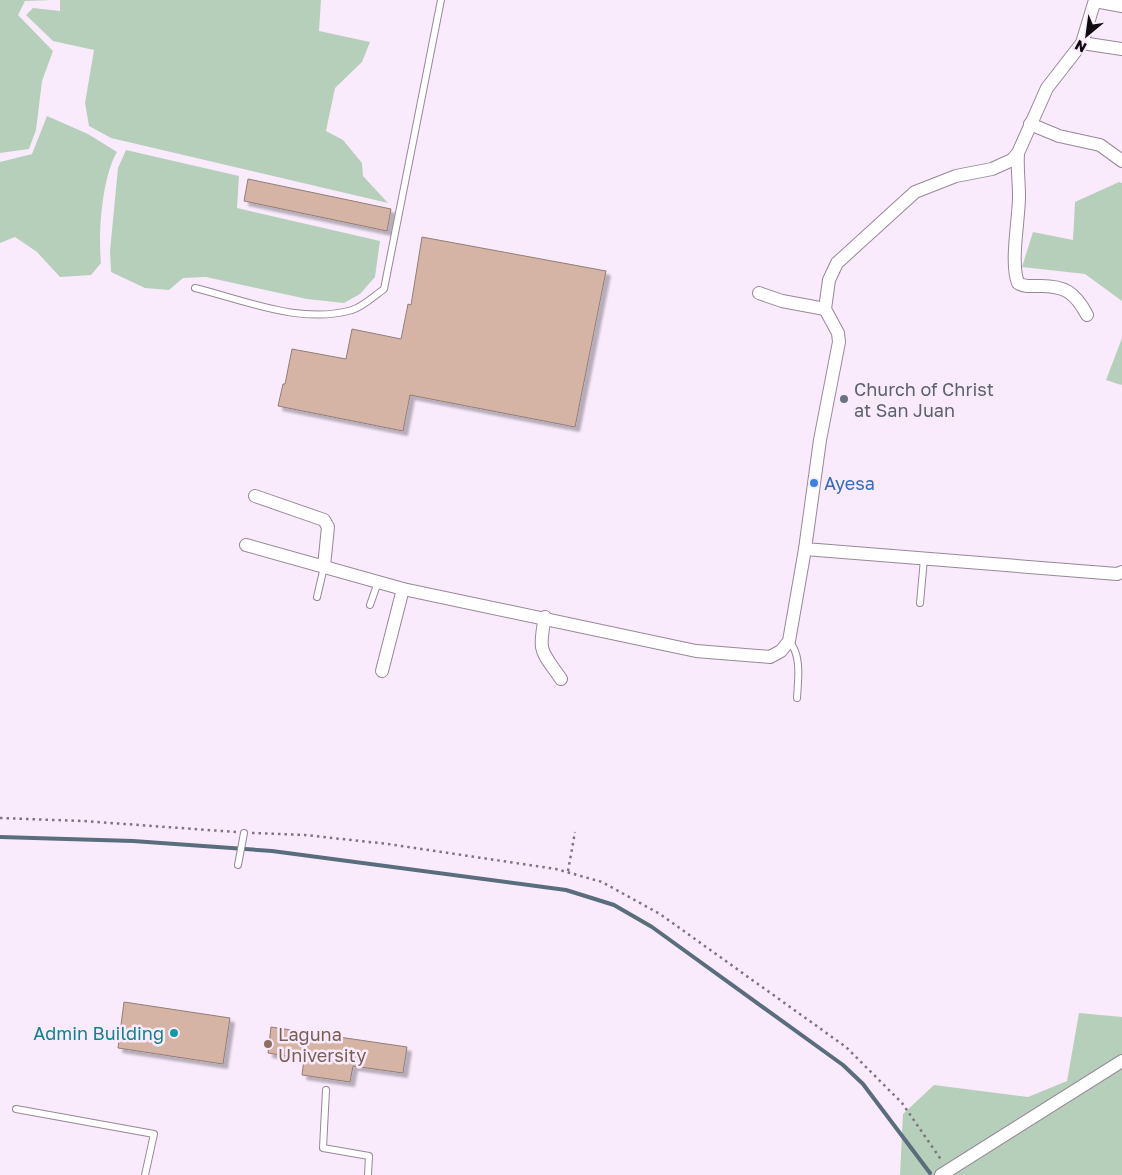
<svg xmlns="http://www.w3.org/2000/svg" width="1122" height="1175" viewBox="0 0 1122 1175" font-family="'Golos Text',sans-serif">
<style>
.green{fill:#b6cfba}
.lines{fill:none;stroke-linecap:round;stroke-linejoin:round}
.stream{stroke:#596d7c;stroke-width:4}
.building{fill:#d5b4a5;stroke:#917e76;filter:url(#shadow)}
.lane-casing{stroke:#968897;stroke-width:8}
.street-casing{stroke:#968897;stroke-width:14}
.path{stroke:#7d747e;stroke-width:2.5;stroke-dasharray:2.5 4;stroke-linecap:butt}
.lane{stroke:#fff;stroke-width:6}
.street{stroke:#fff;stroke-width:12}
.worship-dot{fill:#6b7280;stroke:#faebfc;stroke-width:2}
.shop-dot{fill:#3f7fe0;stroke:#faebfc;stroke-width:2}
.culture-dot{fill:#0f9aa8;stroke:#faebfc;stroke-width:2}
.education-dot{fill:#8d6e63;stroke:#faebfc;stroke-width:2}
.labels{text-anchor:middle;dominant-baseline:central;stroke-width:5;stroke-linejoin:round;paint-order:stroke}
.worship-label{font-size:18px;fill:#5b616d;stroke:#faebfc;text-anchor:start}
.shop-label{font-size:18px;fill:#366cbe;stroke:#faebfc;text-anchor:start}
.culture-label{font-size:18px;fill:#0d838f;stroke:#faebfc;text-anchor:end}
.education-label{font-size:18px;fill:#785e54;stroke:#faebfc;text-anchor:start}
</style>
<defs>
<filter id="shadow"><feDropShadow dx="4.5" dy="4.5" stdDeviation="1" flood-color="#0004"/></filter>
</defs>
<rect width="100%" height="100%" fill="#faebfc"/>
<!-- green -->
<g class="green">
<polygon points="0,0 52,0 25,1 18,15 53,51 42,81 36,130 29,149 0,153"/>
<polygon points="60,0 321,0 319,31 370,42 362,62 335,88 326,131 343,140 362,163 363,176 388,203 111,138 89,126 85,103 94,50 53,41 26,15 33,8 60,11"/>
<path d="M47,116L88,134L117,152C102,177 98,234 101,263L91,275L60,277L37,252L15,237L0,243V162L32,154Z"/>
<polygon points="126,150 239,176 237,208 380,241 375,277 360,294 344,303 307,299 206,277 183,278 169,290 145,288 111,272 110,251 118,168"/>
<polygon points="1119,182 1122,183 1122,301 1085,274 1022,267 1033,232 1073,240 1075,202"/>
<polygon points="1122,338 1122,384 1121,385 1106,380"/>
<polygon points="1079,1013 1122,1017 1122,1175 900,1175 903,1114 934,1085 1028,1097 1067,1081"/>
</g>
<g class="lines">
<!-- stream -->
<polyline class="stream" points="0,837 133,841 272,851 566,890 614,905 652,927 843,1065 863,1084 930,1173"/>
</g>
<!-- building -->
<g class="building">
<polygon points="248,179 391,209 387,231 244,201"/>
<polygon points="422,237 606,271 575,427 410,395 403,431 278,406 283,384 285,384 292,349 346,359 352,329 401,339 408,304 411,305"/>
<polygon points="124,1002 230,1018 223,1064 118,1048"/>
<polygon points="271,1027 407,1047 403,1073 353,1066 350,1082 302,1075 304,1059 268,1053"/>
</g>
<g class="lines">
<!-- lane casing -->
<g class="lane-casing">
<g id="lane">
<path d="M195,288C244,300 301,325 352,310C363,307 374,296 384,289L441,0"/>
<polyline points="317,597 324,567"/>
<polyline points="920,603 924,559"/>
<polyline points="370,605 378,582"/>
<path d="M789,641C802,655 798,680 797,698"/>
<polyline points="238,865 244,833"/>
<polyline points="326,1090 323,1148 369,1156 368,1175"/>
<polyline points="16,1109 154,1134 145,1175"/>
</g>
</g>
<!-- street casing -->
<g class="street-casing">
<g id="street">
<polyline points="1095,0 1082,43 1047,88 1018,153 1012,160 992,169 956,176 915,192 837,263 829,280 825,309 838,333 839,342 820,440 805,549 1117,574 1122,572"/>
<polyline points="1095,1 1122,6"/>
<polyline points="1082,43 1122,49"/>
<polyline points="1030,124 1059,136 1100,145 1122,161"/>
<path d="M1018,153C1017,168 1019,182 1019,196C1019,220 1010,262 1018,283C1024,287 1030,286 1037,286C1064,285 1075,292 1087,315"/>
<polyline points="759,293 782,301 825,309"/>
<polyline points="255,496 324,520 328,527 324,566"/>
<polyline points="246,545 403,589 696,651 770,657 781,651 789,641 805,549"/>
<path d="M545,617C538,653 541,650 561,679"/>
<polyline points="382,671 403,589"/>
<polyline points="941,1175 1122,1061"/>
</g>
</g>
<!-- path -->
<g class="path">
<polyline points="0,818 83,821 236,832"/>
<polyline points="252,833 305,835 388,844 556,869 602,882 660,914 846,1047 902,1103 942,1161"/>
<polyline points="568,871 575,832"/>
</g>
<!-- lane -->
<use href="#lane" class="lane"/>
<!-- street -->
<use href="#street" class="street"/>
</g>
<!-- markers -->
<circle class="worship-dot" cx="844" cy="399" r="5"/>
<circle class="shop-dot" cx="814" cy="483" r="5"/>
<circle class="culture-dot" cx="174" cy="1033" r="5"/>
<circle class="education-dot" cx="268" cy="1044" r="5"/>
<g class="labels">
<!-- worship labels -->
<g class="worship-label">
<text x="854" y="389">Church of Christ<tspan x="854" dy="21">at San Juan</tspan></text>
</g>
<!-- shop labels -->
<g class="shop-label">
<text x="824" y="483">Ayesa</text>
</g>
<!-- culture labels -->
<g class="culture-label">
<text x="164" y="1033">Admin Building</text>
</g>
<!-- education labels -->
<g class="education-label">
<text x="278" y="1034">Laguna<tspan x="278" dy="21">University</tspan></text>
</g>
</g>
<!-- north arrow -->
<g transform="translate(1087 35) rotate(209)" stroke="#faebfc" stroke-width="4" paint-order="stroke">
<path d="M0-4L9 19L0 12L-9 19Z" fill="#0e0a0f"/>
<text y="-8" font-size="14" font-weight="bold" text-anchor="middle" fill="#0e0a0f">N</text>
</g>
</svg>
